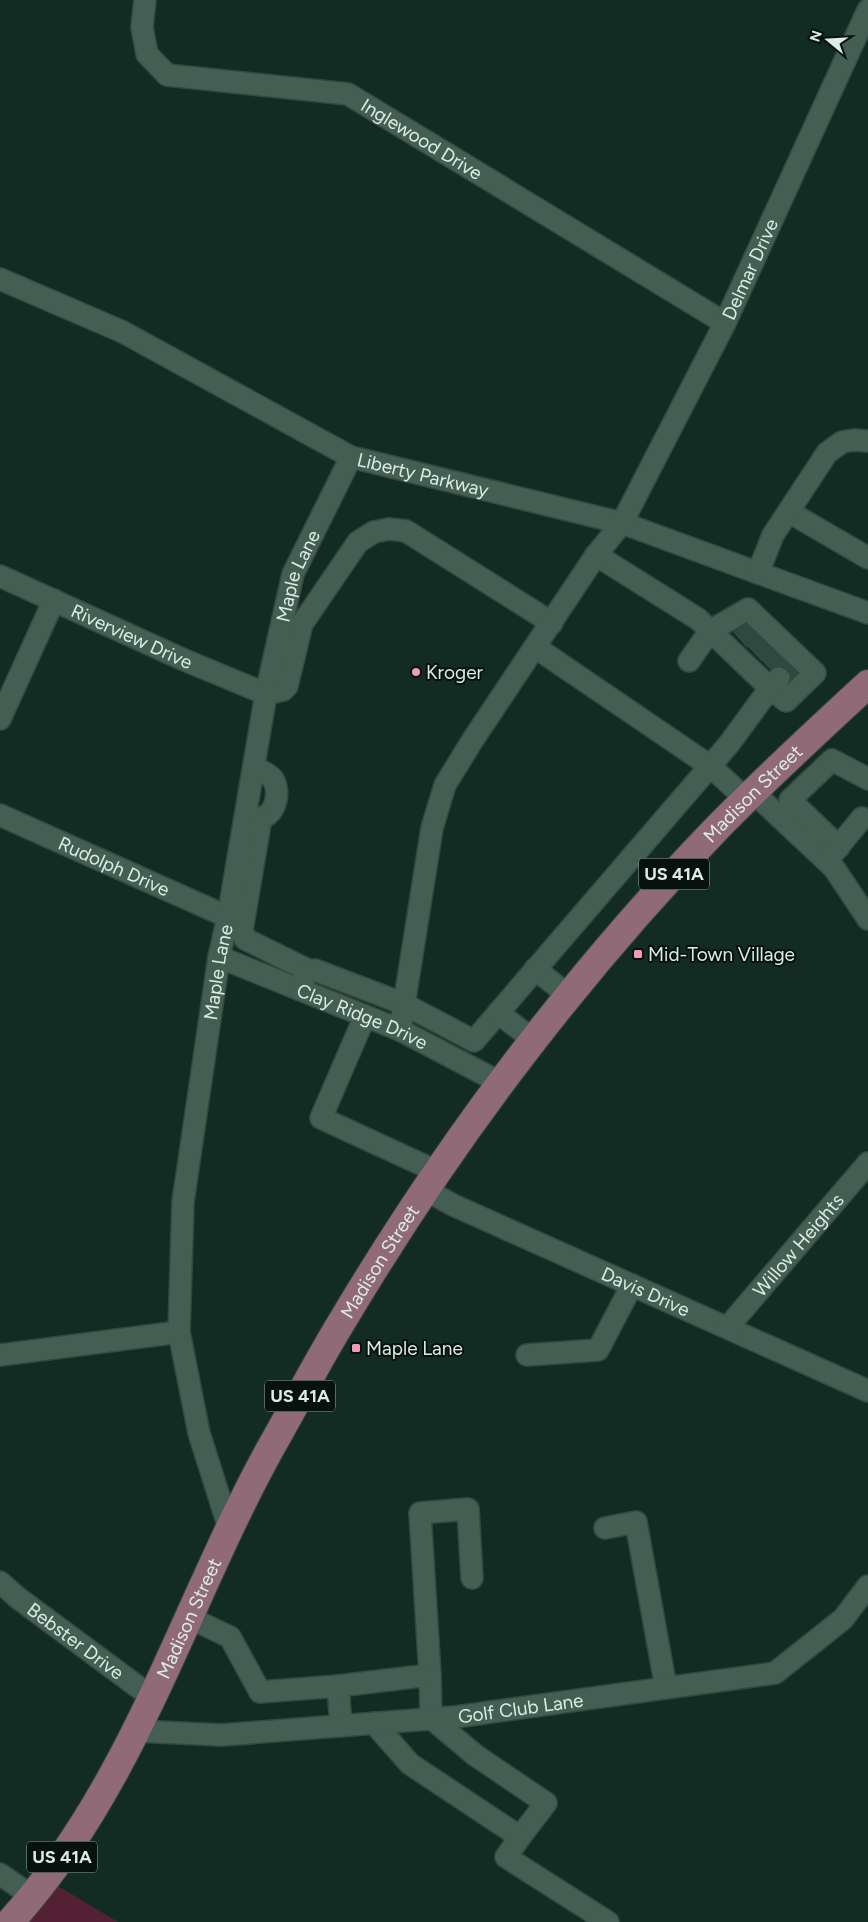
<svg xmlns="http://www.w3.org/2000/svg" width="868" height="1922" viewBox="0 0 868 1922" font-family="Figtree,sans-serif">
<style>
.green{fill:#532034}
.building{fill:#163e31}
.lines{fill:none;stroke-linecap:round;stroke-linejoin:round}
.minor-tunnel{stroke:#304940;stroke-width:21;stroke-dasharray:21 11;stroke-linecap:butt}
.minor-casing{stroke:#354840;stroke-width:24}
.major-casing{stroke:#354840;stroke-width:30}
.minor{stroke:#435f54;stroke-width:21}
.major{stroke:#906a77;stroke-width:28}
.poi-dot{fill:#f09ab7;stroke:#07120e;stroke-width:2}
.labels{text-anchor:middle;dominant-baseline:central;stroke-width:4;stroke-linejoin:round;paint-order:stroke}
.shield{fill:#07120e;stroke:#9caaa4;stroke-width:1}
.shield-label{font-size:18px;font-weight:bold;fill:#dcebe4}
.street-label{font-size:19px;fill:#dcebe4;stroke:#07120e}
.poi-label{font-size:19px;fill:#dcebe4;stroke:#07120e;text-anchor:start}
</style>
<rect width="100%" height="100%" fill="#122c23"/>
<!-- green -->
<polygon class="green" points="58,1886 118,1922 27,1922"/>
<!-- building -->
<polygon class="building" points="746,625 797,673 791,679 788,669 782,666 776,666 770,669 733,632"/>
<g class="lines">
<!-- minor-tunnel -->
<g class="minor-tunnel">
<polyline points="740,640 753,629"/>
<polyline points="754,653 766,642"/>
<polyline points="766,665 778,653"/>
<polyline points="779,678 791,666"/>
</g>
<!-- minor casing -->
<g class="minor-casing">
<g id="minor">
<path id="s1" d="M145,0L142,27L147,54L167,75L348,94L725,323"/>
<path id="s2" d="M0,279L123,332L351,457L622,523L868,613"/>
<polyline points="789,512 868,558"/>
<polyline points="758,573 773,535 827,453 842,442 854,440 868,441"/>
<path id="s3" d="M0,576L182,659L266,694L283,690L287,686L302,624L358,542L374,532L389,529L406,531L552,623"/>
<polyline points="535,647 710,766 746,799"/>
<polyline points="689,661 710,631 748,609 815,673 786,701 770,688 779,678"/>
<polyline points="0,719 54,600"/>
<polyline points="753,792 834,868 868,919"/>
<path id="s4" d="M0,815L228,917"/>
<path d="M248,817C252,817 257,818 260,818C277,815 281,789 272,778C267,772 260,771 254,768"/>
<polyline points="261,818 242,930 245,939 310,971"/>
<polyline points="839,847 790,800 832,760 868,779"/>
<polyline points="830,857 862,818"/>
<path id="s5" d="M219,957L400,1030L501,1083"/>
<polyline points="535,969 569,996"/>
<path d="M299,989C303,981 305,971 315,970L404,1004L474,1041L729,744L770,688L698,619L596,555"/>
<polyline points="498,1013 534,1040"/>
<polyline points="365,1016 321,1118 438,1172"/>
<path id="s6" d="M400,1030L432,828L445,785L472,741L596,555L622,523L725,323L868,10"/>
<path id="s7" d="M426,1190L453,1205L868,1391"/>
<path id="s8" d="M728,1327L868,1163"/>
<polyline points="0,1355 179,1332"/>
<polyline points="527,1355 598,1350 632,1285"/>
<path id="s9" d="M229,1528L199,1433L179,1332L183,1202L219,957L228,917L266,694L293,574L351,457"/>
<polyline points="605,1528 636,1522 666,1688"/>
<polyline points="472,1578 468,1509 420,1513 430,1675 431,1718 475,1755 546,1803 520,1837"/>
<path id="s10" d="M0,1582L18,1598L153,1698"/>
<polyline points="190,1618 230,1637 260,1692 338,1686 341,1726"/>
<polyline points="338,1686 430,1675"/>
<polyline points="374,1723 410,1764 520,1837 506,1857 608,1922"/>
<path id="s11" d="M137,1731L222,1735L455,1717L775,1673L843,1619L868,1586"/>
<polyline points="0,1874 33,1897"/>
</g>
</g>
<!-- major casing -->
<g class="major-casing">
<g id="major">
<path id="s12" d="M10,1922C134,1786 183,1607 270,1449C294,1407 316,1364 341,1323C397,1229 458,1138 525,1051C585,973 650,897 719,826C767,777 818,730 868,684"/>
</g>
</g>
<!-- minor -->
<use href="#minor" class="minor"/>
<!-- major -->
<use href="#major" class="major"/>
</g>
<!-- markers -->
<g class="poi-dot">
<circle cx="416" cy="672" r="5"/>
<rect x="633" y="949" width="10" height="10" rx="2.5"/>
<rect x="351" y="1343" width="10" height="10" rx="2.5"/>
</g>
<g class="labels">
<!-- shield labels -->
<g class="shield">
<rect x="639" y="858.5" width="70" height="31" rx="4"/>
<rect x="265" y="1380.5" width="70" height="31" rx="4"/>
<rect x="27" y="1841.5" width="70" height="31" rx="4"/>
</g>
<g class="shield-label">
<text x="674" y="874">US 41A</text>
<text x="300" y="1396">US 41A</text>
<text x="62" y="1857">US 41A</text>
</g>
<!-- street labels -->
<g class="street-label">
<text stroke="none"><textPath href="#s1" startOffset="352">Inglewood Drive</textPath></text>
<text stroke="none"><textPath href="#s6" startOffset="850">Delmar Drive</textPath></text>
<text stroke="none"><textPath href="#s2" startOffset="468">Liberty Parkway</textPath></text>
<text stroke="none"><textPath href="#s9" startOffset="970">Maple Lane</textPath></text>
<text stroke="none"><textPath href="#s3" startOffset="145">Riverview Drive</textPath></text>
<text stroke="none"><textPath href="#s12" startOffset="1359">Madison Street</textPath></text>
<text stroke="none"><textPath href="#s4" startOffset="125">Rudolph Drive</textPath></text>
<text stroke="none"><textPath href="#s9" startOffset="565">Maple Lane</textPath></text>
<text stroke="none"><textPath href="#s5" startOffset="155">Clay Ridge Drive</textPath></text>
<text stroke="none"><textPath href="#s8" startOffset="108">Willow Heights</textPath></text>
<text stroke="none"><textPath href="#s12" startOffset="759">Madison Street</textPath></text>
<text stroke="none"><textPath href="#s7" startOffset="242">Davis Drive</textPath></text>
<text stroke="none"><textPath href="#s12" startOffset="354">Madison Street</textPath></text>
<text stroke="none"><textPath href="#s10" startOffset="96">Bebster Drive</textPath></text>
<text stroke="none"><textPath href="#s11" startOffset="385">Golf Club Lane</textPath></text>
</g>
<!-- poi labels -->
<g class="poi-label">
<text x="426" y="672">Kroger</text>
<text x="648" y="954">Mid-Town Village</text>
<text x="366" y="1348">Maple Lane</text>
</g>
</g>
<!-- north arrow -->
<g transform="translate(828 40) rotate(288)" stroke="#07120e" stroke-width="4" paint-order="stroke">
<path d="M0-4L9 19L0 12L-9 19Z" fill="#dcebe4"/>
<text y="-8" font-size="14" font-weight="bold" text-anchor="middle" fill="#dcebe4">N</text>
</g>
</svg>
